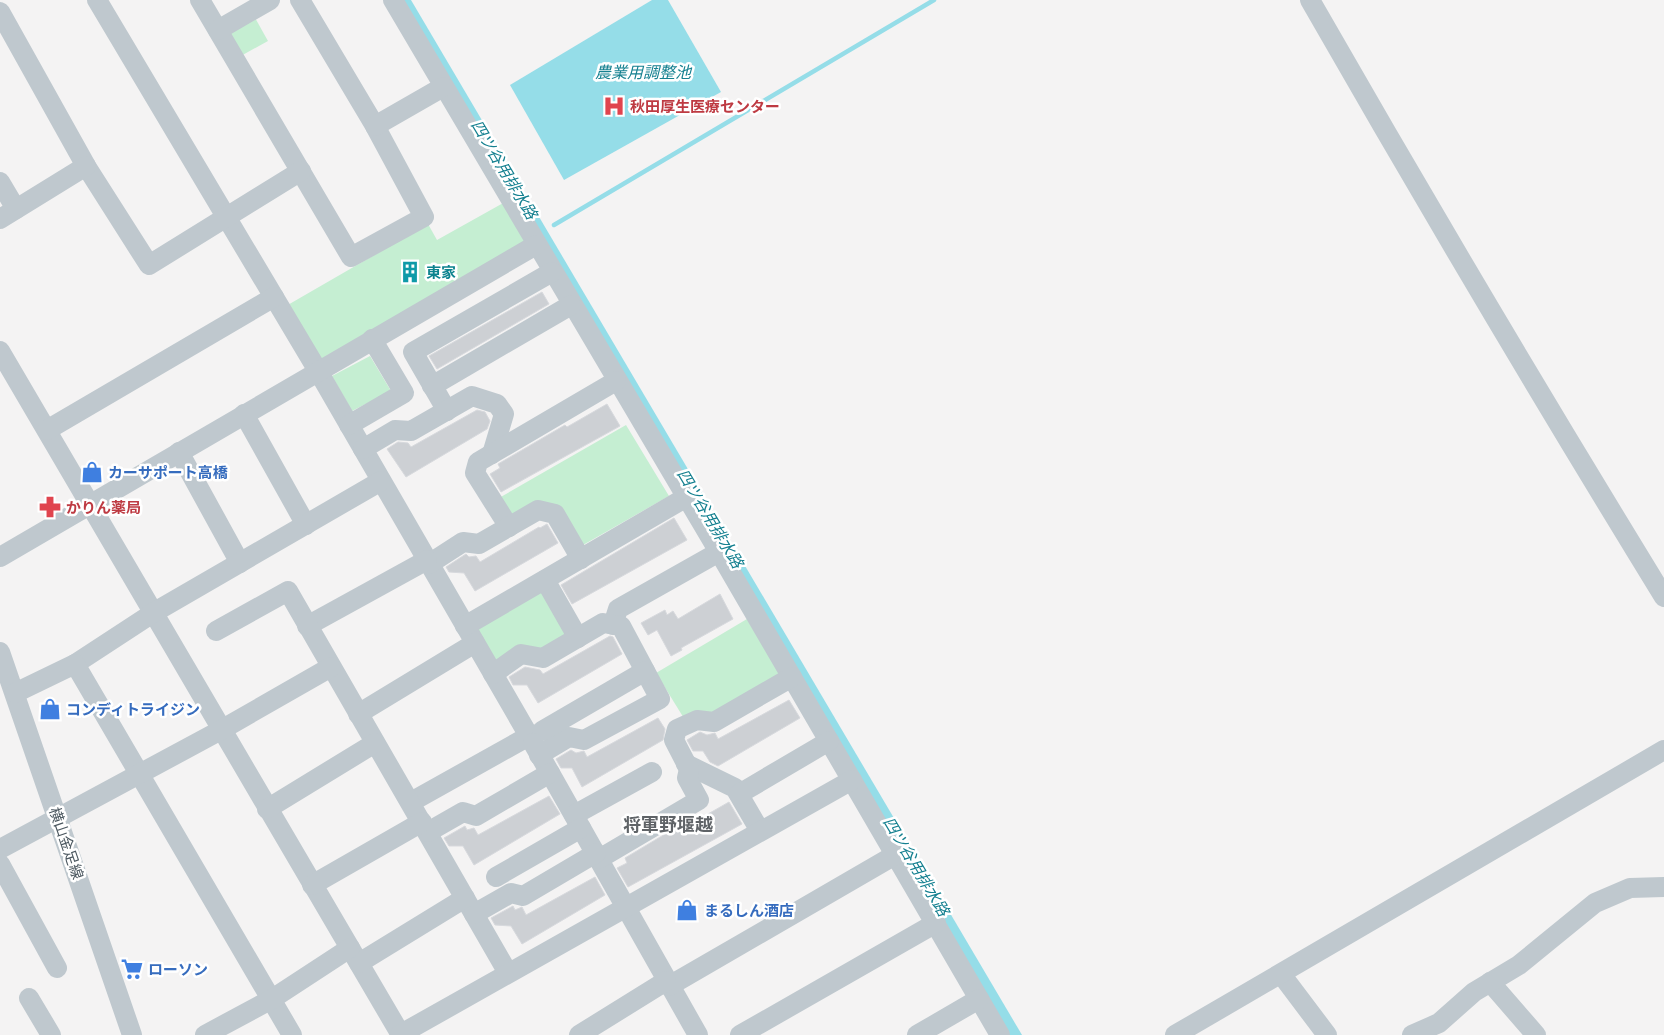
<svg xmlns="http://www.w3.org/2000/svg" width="1664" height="1035" viewBox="0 0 1664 1035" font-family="Barlow,'Noto Sans JP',sans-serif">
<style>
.green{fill:#c5eed2}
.water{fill:#95dde8}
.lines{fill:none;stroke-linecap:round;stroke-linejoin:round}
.stream{stroke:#95dde8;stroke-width:4.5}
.building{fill:#cdd0d4;stroke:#d7d9dd}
.minor{stroke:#bfc8ce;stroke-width:20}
.labels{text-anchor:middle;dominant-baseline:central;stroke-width:5;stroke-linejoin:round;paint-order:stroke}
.health-label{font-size:15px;font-weight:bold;fill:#be3a42;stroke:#fff;text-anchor:start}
.culture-label{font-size:15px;font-weight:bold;fill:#0d838f;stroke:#fff;text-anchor:start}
.shop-label{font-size:15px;font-weight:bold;fill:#366cbe;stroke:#fff;text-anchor:start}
.street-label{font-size:15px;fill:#4b575f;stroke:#fff}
.water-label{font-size:16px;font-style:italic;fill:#158090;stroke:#fff}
.quarter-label{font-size:18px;font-weight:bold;fill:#5f6367;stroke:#fff}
</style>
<rect width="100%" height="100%" fill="#f4f3f3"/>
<!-- green -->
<g class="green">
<polygon points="254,16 268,41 239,57 228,36 230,28"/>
<polygon points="505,202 528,241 318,361 286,306 428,224 437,240"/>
<polygon points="370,356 391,391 352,411 332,376"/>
<polygon points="626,425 669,496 583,545 561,508 511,517 499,498"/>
<polygon points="541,589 569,634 542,650 495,664 474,629"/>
<polygon points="747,619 781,676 712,715 685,720 656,673"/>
</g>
<!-- water -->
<g class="water">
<polygon points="400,0 411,0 1022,1035 1006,1035"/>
<polygon points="652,0 668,0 721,92 564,180 510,85"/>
</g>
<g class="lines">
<!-- stream -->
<polyline class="stream" points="554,225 934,0"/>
</g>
<!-- building -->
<g class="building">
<polygon points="542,292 549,304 437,369 429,356"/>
<polygon points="607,404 620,426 501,492 490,474 500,468 498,464 565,425 567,427"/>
<polygon points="477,410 485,412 490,421 487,429 406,477 387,449 398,442 408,443 411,447"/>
<polygon points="674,518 687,540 572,604 561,585"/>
<polygon points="547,524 558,543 475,591 464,573 449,572 446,567 466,554 469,557 476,556 480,562 539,527 540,528"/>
<polygon points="720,594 733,619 681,648 682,650 671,656 657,630 648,635 641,623 665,610 667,615 673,611 678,619"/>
<polygon points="610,636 613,637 622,654 538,703 527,685 513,685 509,677 525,667 540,670 543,674"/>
<polygon points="789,700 800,718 718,766 710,762 703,751 693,751 687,740 700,732 707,735 715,733 718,739"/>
<polygon points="658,718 665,729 663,740 582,787 572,768 561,768 556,759 571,750 576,753 584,751 587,757"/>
<polygon points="549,796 560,814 474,865 463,846 449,846 444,838 465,826 467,830 474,828 478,835"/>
<polygon points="729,802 742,824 628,887 617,868 627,863 625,858 692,818 694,822"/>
<polygon points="595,877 605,895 522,944 511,926 495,925 491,918 513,906 515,910 522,907 526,915"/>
</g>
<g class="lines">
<!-- minor -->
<g class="minor">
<polyline points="97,0 318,371 529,736 411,802"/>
<polyline points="200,0 351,257 424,217 375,126 300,0"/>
<polyline points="393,0 719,552 1000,1035"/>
<path d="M1310,0C1425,201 1543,400 1664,597"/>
<polyline points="0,12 86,166 149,265 301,171"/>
<polyline points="218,30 270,0"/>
<polyline points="375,126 443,87"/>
<polyline points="0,182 16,209"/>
<polyline points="0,219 86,166"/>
<polyline points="0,351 401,1035"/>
<polyline points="432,386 571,305"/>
<polyline points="447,411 413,352 552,272"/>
<polyline points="244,414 306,525"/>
<polyline points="349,425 404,393 372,339"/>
<polyline points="47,430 274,297"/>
<polyline points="363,449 395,430 411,431 472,396 497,404 504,414 492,454"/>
<polyline points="179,452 240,563"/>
<polyline points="509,527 475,473 478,462 616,381"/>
<polyline points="0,557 536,245"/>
<polyline points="429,564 463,542 479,544 538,510 555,514 581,559"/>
<polyline points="545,580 578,638"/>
<polyline points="613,625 618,609 719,552"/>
<polyline points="307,626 427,560"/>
<polyline points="465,626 685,498"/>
<polyline points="216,631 288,591 508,973"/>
<polyline points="0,652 132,1035"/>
<polyline points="75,664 153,613 381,481"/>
<polyline points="493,674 521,654 543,658 603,623 621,626 660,699 584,740 569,737 539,755"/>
<polyline points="15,693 75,664 292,1035"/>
<polyline points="358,714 475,643"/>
<polyline points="542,731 645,671"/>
<polyline points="533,743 698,1035"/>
<polyline points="686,764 735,788 760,831"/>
<polyline points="739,794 829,741"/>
<polyline points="267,809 375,743"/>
<polyline points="574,815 652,772"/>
<polyline points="428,832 463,812 476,816 550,773"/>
<polyline points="0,849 221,730 331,667"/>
<polyline points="599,859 699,800 687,778 689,769 674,740 677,729 697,720 714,722 792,677"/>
<polyline points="0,864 57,968"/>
<polyline points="496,877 581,828"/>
<polyline points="312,885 422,822"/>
<polyline points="474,914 511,893 523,896 596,853"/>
<polyline points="359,963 465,898"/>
<polyline points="1281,974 1327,1035"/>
<polyline points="1490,982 1536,1035"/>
<polyline points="669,986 895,855"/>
<polyline points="29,998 51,1035"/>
<polyline points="401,1034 852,780"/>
<polyline points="205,1035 272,999 350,948"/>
<polyline points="579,1035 666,981"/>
<polyline points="740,1035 936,923"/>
<polyline points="917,1035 979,999"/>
<polyline points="1175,1035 1664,750"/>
<polyline points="1412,1035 1439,1023 1474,992 1519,965 1595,903 1630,888 1664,887"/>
</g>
</g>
<!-- icons -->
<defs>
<g id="hospital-bare" transform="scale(1.725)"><path d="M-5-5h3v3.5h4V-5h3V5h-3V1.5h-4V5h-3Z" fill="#e0444e" stroke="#fff" stroke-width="2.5" paint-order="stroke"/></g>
<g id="building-bare" transform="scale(1.725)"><path d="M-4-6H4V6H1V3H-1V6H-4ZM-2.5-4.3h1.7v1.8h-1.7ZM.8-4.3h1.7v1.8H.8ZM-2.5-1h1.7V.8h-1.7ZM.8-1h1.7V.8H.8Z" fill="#0f9aa8" stroke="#fff" stroke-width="2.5" paint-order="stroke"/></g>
<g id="shop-bare" transform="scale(1.725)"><path d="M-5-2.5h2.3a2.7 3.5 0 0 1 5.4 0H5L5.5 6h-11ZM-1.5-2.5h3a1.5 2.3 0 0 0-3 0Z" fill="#3f7fe0" stroke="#fff" stroke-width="2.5" paint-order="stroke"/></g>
<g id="pharmacy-bare" transform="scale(1.725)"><path d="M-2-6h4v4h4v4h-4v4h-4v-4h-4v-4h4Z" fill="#e0444e" stroke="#fff" stroke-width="2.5" paint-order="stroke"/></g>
<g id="supermarket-bare" transform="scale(1.725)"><path d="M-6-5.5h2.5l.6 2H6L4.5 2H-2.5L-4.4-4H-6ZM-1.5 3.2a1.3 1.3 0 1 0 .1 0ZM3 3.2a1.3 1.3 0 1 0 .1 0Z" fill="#3f7fe0" stroke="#fff" stroke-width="2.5" paint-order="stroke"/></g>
</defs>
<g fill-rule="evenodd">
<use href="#hospital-bare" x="614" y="106"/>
<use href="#building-bare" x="410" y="272"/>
<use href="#shop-bare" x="92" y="472"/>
<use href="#pharmacy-bare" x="50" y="507"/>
<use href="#shop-bare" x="50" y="709"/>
<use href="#shop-bare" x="687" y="910"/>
<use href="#supermarket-bare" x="132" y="969"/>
</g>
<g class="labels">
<!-- health labels -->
<g class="health-label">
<text x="630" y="106">秋田厚生医療センター</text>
<text x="66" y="507">かりん薬局</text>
</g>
<!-- culture labels -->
<g class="culture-label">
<text x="426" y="272">東家</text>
</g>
<!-- shop labels -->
<g class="shop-label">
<text x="108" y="472">カーサポート高橋</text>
<text x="66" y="709">コンディトライジン</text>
<text x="704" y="910">まるしん酒店</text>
<text x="148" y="969">ローソン</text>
</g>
<!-- street labels -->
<g class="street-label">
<text transform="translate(67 843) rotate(71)">横山金足線</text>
</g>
<!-- water labels -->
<g class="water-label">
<text x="643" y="71">農業用調整池</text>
<text transform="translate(505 169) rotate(59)">四ツ谷用排水路</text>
<text transform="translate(711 518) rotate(59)">四ツ谷用排水路</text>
<text transform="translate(917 866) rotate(59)">四ツ谷用排水路</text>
</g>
<!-- quarter labels -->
<g class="quarter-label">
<text x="668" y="824">将軍野堰越</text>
</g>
</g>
</svg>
